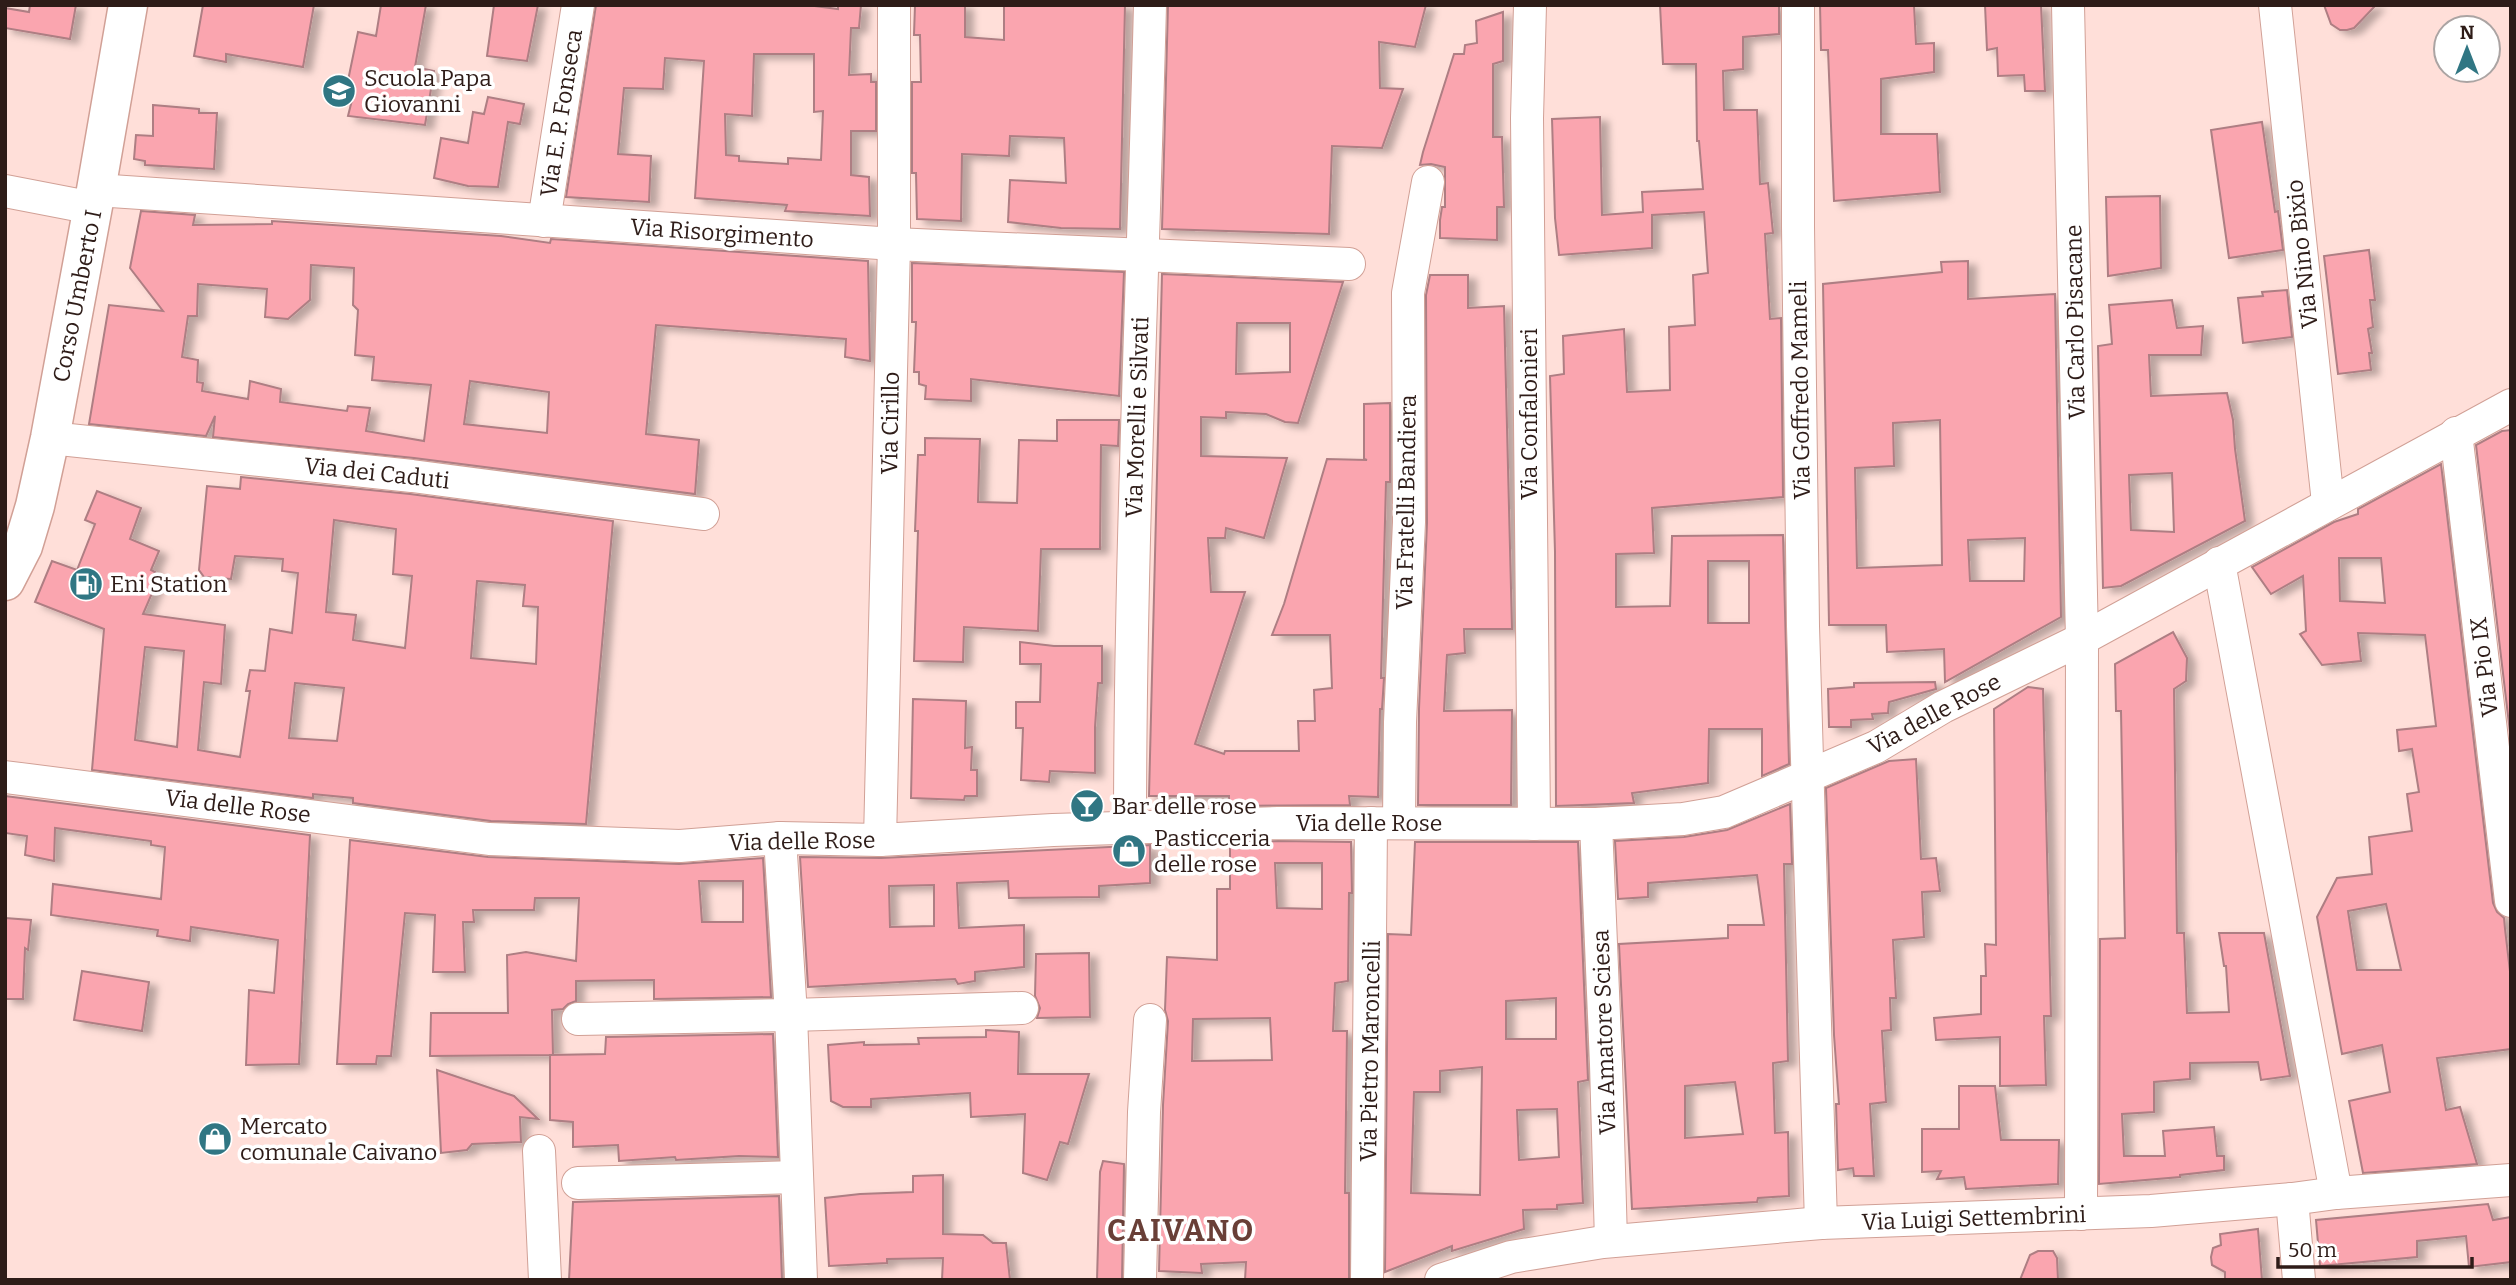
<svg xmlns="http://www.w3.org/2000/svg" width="2516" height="1285" viewBox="0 0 2516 1285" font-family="Bitter,serif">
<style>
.building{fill:#faa5af;stroke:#ae7e83;stroke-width:2;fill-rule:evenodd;filter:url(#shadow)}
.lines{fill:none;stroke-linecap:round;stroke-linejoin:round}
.street-casing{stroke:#d1a096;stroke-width:34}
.secondary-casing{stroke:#d1a096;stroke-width:41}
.street{stroke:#fff;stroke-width:32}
.secondary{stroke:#fff;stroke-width:38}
.labels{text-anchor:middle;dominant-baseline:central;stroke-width:7;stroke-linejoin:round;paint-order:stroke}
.poi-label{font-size:23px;fill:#2e1c18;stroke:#fff;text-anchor:start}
.street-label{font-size:23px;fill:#2e1c18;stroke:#fff}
.district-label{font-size:30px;font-weight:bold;letter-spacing:2px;fill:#693f37;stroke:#fff}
</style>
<defs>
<filter id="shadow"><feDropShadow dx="8" dy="4.5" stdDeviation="3.5" flood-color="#0004"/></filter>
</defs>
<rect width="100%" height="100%" fill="#ffdfd9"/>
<!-- building -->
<g class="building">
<polygon points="30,5 76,5 70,39 5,28 5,8 29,12"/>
<polygon points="203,5 314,5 303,67 226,54 226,62 194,56"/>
<polygon points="381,5 426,5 415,67 434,71 425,125 348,116 353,96 345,95 358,32 376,36"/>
<polygon points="494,5 538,5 527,61 487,56"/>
<path d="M596,5H807L838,9V5H861L859,28H851L849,75L871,74V82H876V131H851V175L869,177L870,216L785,211L787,205L695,198L704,61L665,58L663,89L624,88L618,154L651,156L649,202L566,197ZM754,54H814V112L823,111L821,160L788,158V164L739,161V156L726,155L725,114L752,116Z"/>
<polygon points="915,5 965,5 965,37 1004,40 1004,5 1125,5 1120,229 1061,228 1008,222 1010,180 1066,183 1064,138 1010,136 1009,156 962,154 961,221 917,219 916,173 912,173 912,82 921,82 920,35 914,35"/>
<polygon points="1168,5 1426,5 1415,47 1379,42 1380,88 1403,89 1382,148 1332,146 1329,234 1162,229"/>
<path d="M1660,5H1779V34L1743,37V69L1723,71L1724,110H1757L1760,184L1768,183L1773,233L1765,234L1770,319L1781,318L1783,497L1652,508L1654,553L1616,554V607L1670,606L1672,536L1783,535L1789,764L1762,776V729H1709L1708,783L1632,793L1634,803L1556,806L1555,552L1550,376L1564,374L1563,336L1624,329L1627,392L1670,390L1669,327L1695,325L1693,275L1708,273L1704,212L1652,215V248L1559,255L1555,218L1552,119L1600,117L1602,215L1643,212L1642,192L1703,189L1699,141H1697L1696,64H1663ZM1708,561H1749V623H1708Z"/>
<polygon points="1820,5 1914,5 1916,44 1934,43 1934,72 1881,79 1881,134 1937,134 1940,192 1834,201 1828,50 1821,50"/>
<polygon points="1985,5 2041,5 2045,91 2025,91 2024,75 1998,76 1997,48 1987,50"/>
<polygon points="2324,5 2376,5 2354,28 2347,30 2340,30 2331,24"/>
<polygon points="1503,12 1503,61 1493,64 1493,137 1502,137 1504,207 1497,207 1497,240 1440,238 1440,220 1442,207 1445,207 1445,167 1431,164 1420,165 1423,152 1454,54 1464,54 1465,45 1477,43 1476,21"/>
<polygon points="488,97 524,104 520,124 508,122 498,187 468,186 434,178 441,138 468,143 473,112 484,114"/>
<polygon points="153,105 199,109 199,113 217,113 214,169 145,165 145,161 134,159 136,135 153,136"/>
<polygon points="2262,122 2275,212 2278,211 2283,250 2229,258 2211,130"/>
<polygon points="2160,196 2161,268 2108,276 2106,197"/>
<path d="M141,211L195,215L193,225L272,224V221L501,236L550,243L551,239L868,261L870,361L845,357L846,339L656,325L646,434L699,440L695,494L414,458L213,437L215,416L206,436L89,424L109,305L163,311L130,268ZM311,265L354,268L353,305L358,310L355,355L374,357L372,380L431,385L424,441L366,431L370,408L348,406L347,411L280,402L281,389L250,381L248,399L202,391L203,383L197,382L198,360L182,357L188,316H197L198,284L267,289L265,317L288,319L310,300ZM470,381L549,392L547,433L464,424Z"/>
<polygon points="2369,250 2375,300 2370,300 2373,327 2368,329 2372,353 2369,353 2371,370 2338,374 2324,256"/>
<path d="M1968,261V299L2055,294L2061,617L1945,682L1944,649L1887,652L1886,625H1829L1823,284L1942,272L1941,262ZM1940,420L1942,565L1857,568L1855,468L1894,466L1893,423ZM2025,538L2024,581H1970L1968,540Z"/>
<polygon points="912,263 1124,272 1119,396 971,379 971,401 925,399 926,386 919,384 919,372 914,372 916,322 912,322"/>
<path d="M1162,274L1343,282L1298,423L1285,422L1266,414L1226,412V418L1201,417V456L1287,458L1264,538L1226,528L1225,538H1208L1211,592H1245L1195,744L1224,754L1225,751H1299L1298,721H1315L1314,690L1332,688L1330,635H1272L1284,604L1327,459L1367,460L1364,459V404L1390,403V482H1386L1381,678H1384L1382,709H1380L1378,797L1349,796L1350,805L1229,806V796H1149ZM1237,323H1290V372L1236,374Z"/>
<polygon points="1430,275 1468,275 1468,308 1504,306 1512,629 1464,629 1465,653 1447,655 1444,711 1512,710 1511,805 1418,805 1419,709 1427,523 1426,295"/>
<polygon points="2287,290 2292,337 2243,343 2238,298 2263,296 2262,292"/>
<path d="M2172,300L2177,328L2203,326L2201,355H2149L2151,396L2227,393L2233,420L2235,449L2245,521L2121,586L2103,588L2098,346L2112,344L2109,305ZM2172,473L2174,532L2131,530L2129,475Z"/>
<polygon points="1057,420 1119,420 1118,446 1101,445 1100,549 1041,549 1038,631 964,627 963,662 914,661 918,531 915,531 918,455 925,455 925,438 980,439 978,502 1017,503 1019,440 1057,441"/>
<polygon points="2511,430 2511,741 2476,445 2502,431"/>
<path d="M2441,464L2493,903L2497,912L2504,918L2505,929L2511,980V1049L2437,1058L2446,1110L2460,1107L2477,1164L2363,1173L2349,1101L2390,1092L2382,1045L2342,1054L2317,917L2337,878L2372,874L2369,837L2412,831L2407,794L2419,792L2412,749L2399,751L2397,730L2436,726L2425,635L2358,633L2361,661L2322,665L2300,634L2306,631L2303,576L2271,594L2252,567L2334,522L2358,514V509ZM2339,558H2381L2385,603L2340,601ZM2386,904L2401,970H2357L2348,911Z"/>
<path d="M241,477L410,494L613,521L586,824L491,821L353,803V798L313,794V798L92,770L104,629L35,602L52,561L77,570L95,524L85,520L97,491L141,508L130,539L159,551L151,570L155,572L151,582L156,584L143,614L225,625L221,684L204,682L198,750L240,757L250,691H246L250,670L265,671L270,629L292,633L298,573L282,571L283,559L235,556L231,579L204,577L199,570L207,486L240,489ZM334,520L396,529L393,574L412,576L405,648L353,640L356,615L326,612ZM477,581L525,585L523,606L538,607L536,664L471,658ZM145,647L184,651L177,747L135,740ZM295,683L344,688L337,741L289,738Z"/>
<polygon points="2173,632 2187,658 2186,681 2174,689 2177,933 2184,933 2187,1013 2229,1012 2226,966 2224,966 2219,933 2264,933 2290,1076 2261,1080 2258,1062 2190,1063 2190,1079 2154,1082 2154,1112 2122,1114 2124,1156 2165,1156 2163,1131 2214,1127 2217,1156 2224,1156 2224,1170 2180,1175 2180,1177 2099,1184 2100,939 2125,938 2121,711 2116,711 2115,664"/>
<polygon points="1020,642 1054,646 1102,646 1102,683 1098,683 1095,727 1095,773 1050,771 1049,782 1021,780 1023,728 1016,728 1016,702 1040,702 1041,664 1020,664"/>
<polygon points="1935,682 1936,689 1889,702 1888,713 1872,714 1873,719 1851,720 1851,727 1829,727 1828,689 1854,687 1854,683"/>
<polygon points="2028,687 2043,689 2051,1016 2044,1016 2046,1085 2000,1086 2000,1037 1936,1040 1934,1018 1981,1014 1981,976 1986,976 1985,944 1996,945 1994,709"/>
<polygon points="913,699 966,701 965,748 972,747 971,770 977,770 977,796 965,796 964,800 911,798"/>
<polygon points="1916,759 1921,859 1936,858 1940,891 1922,892 1924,937 1893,940 1896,998 1890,998 1891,1030 1882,1031 1886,1102 1870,1104 1874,1176 1854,1176 1853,1168 1838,1170 1836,1104 1839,1104 1834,1035 1826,788 1889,761"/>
<polygon points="5,796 310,835 299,1064 246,1065 249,990 274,993 278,940 191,927 190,941 157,936 158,930 51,915 53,884 161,899 165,847 151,845 151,841 55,828 54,861 25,855 27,836 5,833"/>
<path d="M1790,804L1792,864H1784L1788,1061L1773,1063L1775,1133L1788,1132L1789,1196L1758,1198L1757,1202L1632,1209L1619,944L1728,938V925H1764L1757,875L1648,883V897L1618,899L1615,841L1684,837L1727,830ZM1735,1082L1743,1134L1685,1138V1086Z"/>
<path d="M350,840L488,857L679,864L763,858L771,997L654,999V980L576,981V1001L568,1004L563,1009L552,1010L553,1055L430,1056L431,1013H508L507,955L526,952L576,961L579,898H535L534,910H473L474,922H463L465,972H433L435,915L405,913L391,1056H377L376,1064H337ZM699,881H743V922H702Z"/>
<path d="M1278,841L1351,842L1352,893H1349L1348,981L1335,983L1333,1031H1347L1345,1193H1349V1280H1245L1246,1262L1201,1264L1202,1273L1159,1271L1163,1105L1168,1021L1165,1010L1167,957L1217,960V889H1230V843ZM1275,863H1322V909L1277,908ZM1270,1018L1272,1060L1192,1061L1193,1019Z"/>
<path d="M1415,842H1578L1588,1080L1578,1082L1583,1203L1557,1205V1209L1523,1210L1524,1229L1452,1251V1246L1385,1272L1388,934L1411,935ZM1556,998V1039H1506V1001ZM1482,1067L1480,1195L1411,1193L1414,1092H1440V1071ZM1557,1109L1559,1157L1519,1160L1517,1110Z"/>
<path d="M1150,845V883L1099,886V897L1009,898L1008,881L957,883L959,928L1024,925V967L975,972V981L958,984L955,979L808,987L800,857L881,858ZM934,885V926L890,927L889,886Z"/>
<polygon points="5,918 31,920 28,950 25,948 23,999 5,999"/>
<polygon points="1089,953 1090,1017 1037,1018 1040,1008 1035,996 1036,954"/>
<polygon points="82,971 149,982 142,1031 74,1020"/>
<polygon points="986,1030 1019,1032 1018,1074 1089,1074 1068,1144 1060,1142 1047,1180 1023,1173 1025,1114 971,1117 970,1093 871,1099 871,1107 843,1107 831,1101 828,1045 864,1042 864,1045 919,1044 918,1038 986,1037"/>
<polygon points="773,1034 778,1157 739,1156 676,1160 675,1157 619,1161 618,1145 573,1147 573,1122 550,1120 550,1055 605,1054 606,1037"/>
<polygon points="437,1070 514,1096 538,1119 520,1117 521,1142 472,1144 467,1150 441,1153"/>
<polygon points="1959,1086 1995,1086 2001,1140 2059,1140 2058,1184 1966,1189 1964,1177 1937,1179 1941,1171 1922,1172 1922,1129 1959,1129"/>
<polygon points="1103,1161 1124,1164 1122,1280 1097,1280 1100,1172"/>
<polygon points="943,1175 943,1234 983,1235 993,1243 1006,1243 1010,1280 942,1280 943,1258 887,1259 887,1263 829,1266 825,1198 860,1194 913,1192 913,1176"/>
<polygon points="779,1196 782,1280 569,1280 573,1202"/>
<polygon points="2488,1204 2493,1220 2511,1217 2511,1262 2469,1267 2466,1236 2417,1241 2417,1257 2320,1266 2316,1220"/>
<polygon points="2258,1229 2262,1280 2225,1280 2225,1272 2212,1265 2211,1257 2213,1248 2221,1245 2220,1234"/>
<polygon points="2038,1251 2053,1251 2057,1258 2058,1280 2020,1280 2030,1255"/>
</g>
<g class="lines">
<!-- street casing -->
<g class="street-casing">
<g id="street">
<polyline points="1530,5 1527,118 1534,824"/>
<polyline points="1798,5 1798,226 1803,626 1821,1223"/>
<polyline points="2068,5 2082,639 2081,1214"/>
<polyline points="2275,5 2328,503"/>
<polyline points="96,190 894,244 1349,264"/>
<polyline points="5,191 93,208"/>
<polyline points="544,221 578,5"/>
<polyline points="2456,433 2511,901"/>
<polyline points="50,438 412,476 703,514"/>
<polyline points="2219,563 2336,1193"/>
<polyline points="5,777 489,839 680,846 780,838 880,840 1053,830 1278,823 1596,824 1683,819 1724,812 1876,747 1943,707 2082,639 2511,405"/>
<polyline points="1399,823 1400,722 1409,522 1408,293 1428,182"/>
<polyline points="1596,824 1606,1064 1611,1241"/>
<path d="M1130,829C1130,554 1143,280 1150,5"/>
<polyline points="780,838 791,1015 801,1280"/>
<polyline points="880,840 894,244 894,5"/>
<polyline points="578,1019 791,1015 1022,1008"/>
<polyline points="539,1151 545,1280"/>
<polyline points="578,1183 797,1177"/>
<polyline points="2292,1199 2299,1280"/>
<polyline points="1140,1280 1144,1112 1150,1020"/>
<polyline points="1367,1280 1371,823"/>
<polyline points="1441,1280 1511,1257 1603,1242 1821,1223 2151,1211 2292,1199 2336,1193 2511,1180"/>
</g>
</g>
<!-- secondary casing -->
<g class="secondary-casing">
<polyline id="secondary" points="5,581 23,546 35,506 50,438 96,190 128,5"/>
</g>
<!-- street -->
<use href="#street" class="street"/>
<!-- secondary -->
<use href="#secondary" class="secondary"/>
</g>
<!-- icons -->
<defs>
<g id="school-disc" transform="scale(1.75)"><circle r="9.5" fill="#307683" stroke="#fff"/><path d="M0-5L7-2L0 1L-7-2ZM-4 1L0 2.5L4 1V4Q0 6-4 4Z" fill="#fff"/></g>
<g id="fuel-disc" transform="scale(1.75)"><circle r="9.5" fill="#307683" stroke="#fff"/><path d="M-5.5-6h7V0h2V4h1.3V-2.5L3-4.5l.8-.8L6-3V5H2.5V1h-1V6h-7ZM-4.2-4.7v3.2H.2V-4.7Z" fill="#fff"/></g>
<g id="bar-disc" transform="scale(1.75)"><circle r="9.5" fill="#307683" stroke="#fff"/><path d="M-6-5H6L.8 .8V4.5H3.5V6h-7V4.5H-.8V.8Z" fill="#fff"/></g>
<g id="shop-disc" transform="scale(1.75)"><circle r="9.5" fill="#307683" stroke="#fff"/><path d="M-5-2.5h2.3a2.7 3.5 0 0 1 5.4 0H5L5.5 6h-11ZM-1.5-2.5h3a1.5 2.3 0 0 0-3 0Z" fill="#fff"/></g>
</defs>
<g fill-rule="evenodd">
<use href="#school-disc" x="339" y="91"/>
<use href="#fuel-disc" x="86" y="584"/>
<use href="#bar-disc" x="1087" y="806"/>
<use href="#shop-disc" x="1129" y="851"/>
<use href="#shop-disc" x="215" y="1139"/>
</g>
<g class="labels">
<!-- poi labels -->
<g class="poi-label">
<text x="364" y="78">Scuola Papa<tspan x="364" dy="26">Giovanni</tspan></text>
<text x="110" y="584">Eni Station</text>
<text x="1112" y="806">Bar delle rose</text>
<text x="1154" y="838">Pasticceria<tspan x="1154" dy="26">delle rose</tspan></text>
<text x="240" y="1126">Mercato<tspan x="240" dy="26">comunale Caivano</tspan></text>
</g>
<!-- street labels -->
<g class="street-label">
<text transform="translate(561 113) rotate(-81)">Via E. P. Fonseca</text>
<text transform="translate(722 233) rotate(4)">Via Risorgimento</text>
<text transform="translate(2302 254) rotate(-96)">Via Nino Bixio</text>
<text transform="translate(77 296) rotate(-79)">Corso Umberto I</text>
<text transform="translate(2075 322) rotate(-91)">Via Carlo Pisacane</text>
<text transform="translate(1800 390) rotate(-91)">Via Goffredo Mameli</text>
<text transform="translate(1529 414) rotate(-90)">Via Confalonieri</text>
<text transform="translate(1137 417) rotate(-88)">Via Morelli e Silvati</text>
<text transform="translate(890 423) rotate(-89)">Via Cirillo</text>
<text transform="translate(377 473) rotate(6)">Via dei Caduti</text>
<text transform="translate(1406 502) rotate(-89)">Via Fratelli Bandiera</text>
<text transform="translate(2484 667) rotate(-97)">Via Pio IX</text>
<text transform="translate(1934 714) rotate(-28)">Via delle Rose</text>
<text transform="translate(238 806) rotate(7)">Via delle Rose</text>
<text x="1369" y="823">Via delle Rose</text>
<text transform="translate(802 841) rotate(-1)">Via delle Rose</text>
<text transform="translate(1604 1032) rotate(-92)">Via Amatore Sciesa</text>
<text transform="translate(1370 1051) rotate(-89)">Via Pietro Maroncelli</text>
<text transform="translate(1974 1218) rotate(-2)">Via Luigi Settembrini</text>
</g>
<!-- district labels -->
<g class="district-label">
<text x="1181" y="1231">CAIVANO</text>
</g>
</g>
<!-- border -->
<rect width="2516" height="1285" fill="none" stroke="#2e1c18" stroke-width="14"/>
<!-- north arrow -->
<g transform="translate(2467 49)"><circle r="33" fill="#ffffff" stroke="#aba4a3" stroke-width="2"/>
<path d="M0-5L12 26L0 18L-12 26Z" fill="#307683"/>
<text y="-10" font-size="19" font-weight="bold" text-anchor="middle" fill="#2e1c18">N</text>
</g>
<!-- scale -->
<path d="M2278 1257v10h194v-10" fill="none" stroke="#2e1c18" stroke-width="3.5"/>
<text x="2288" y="1257" font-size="21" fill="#2e1c18" stroke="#ffffff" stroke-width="5" paint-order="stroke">50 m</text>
</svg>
